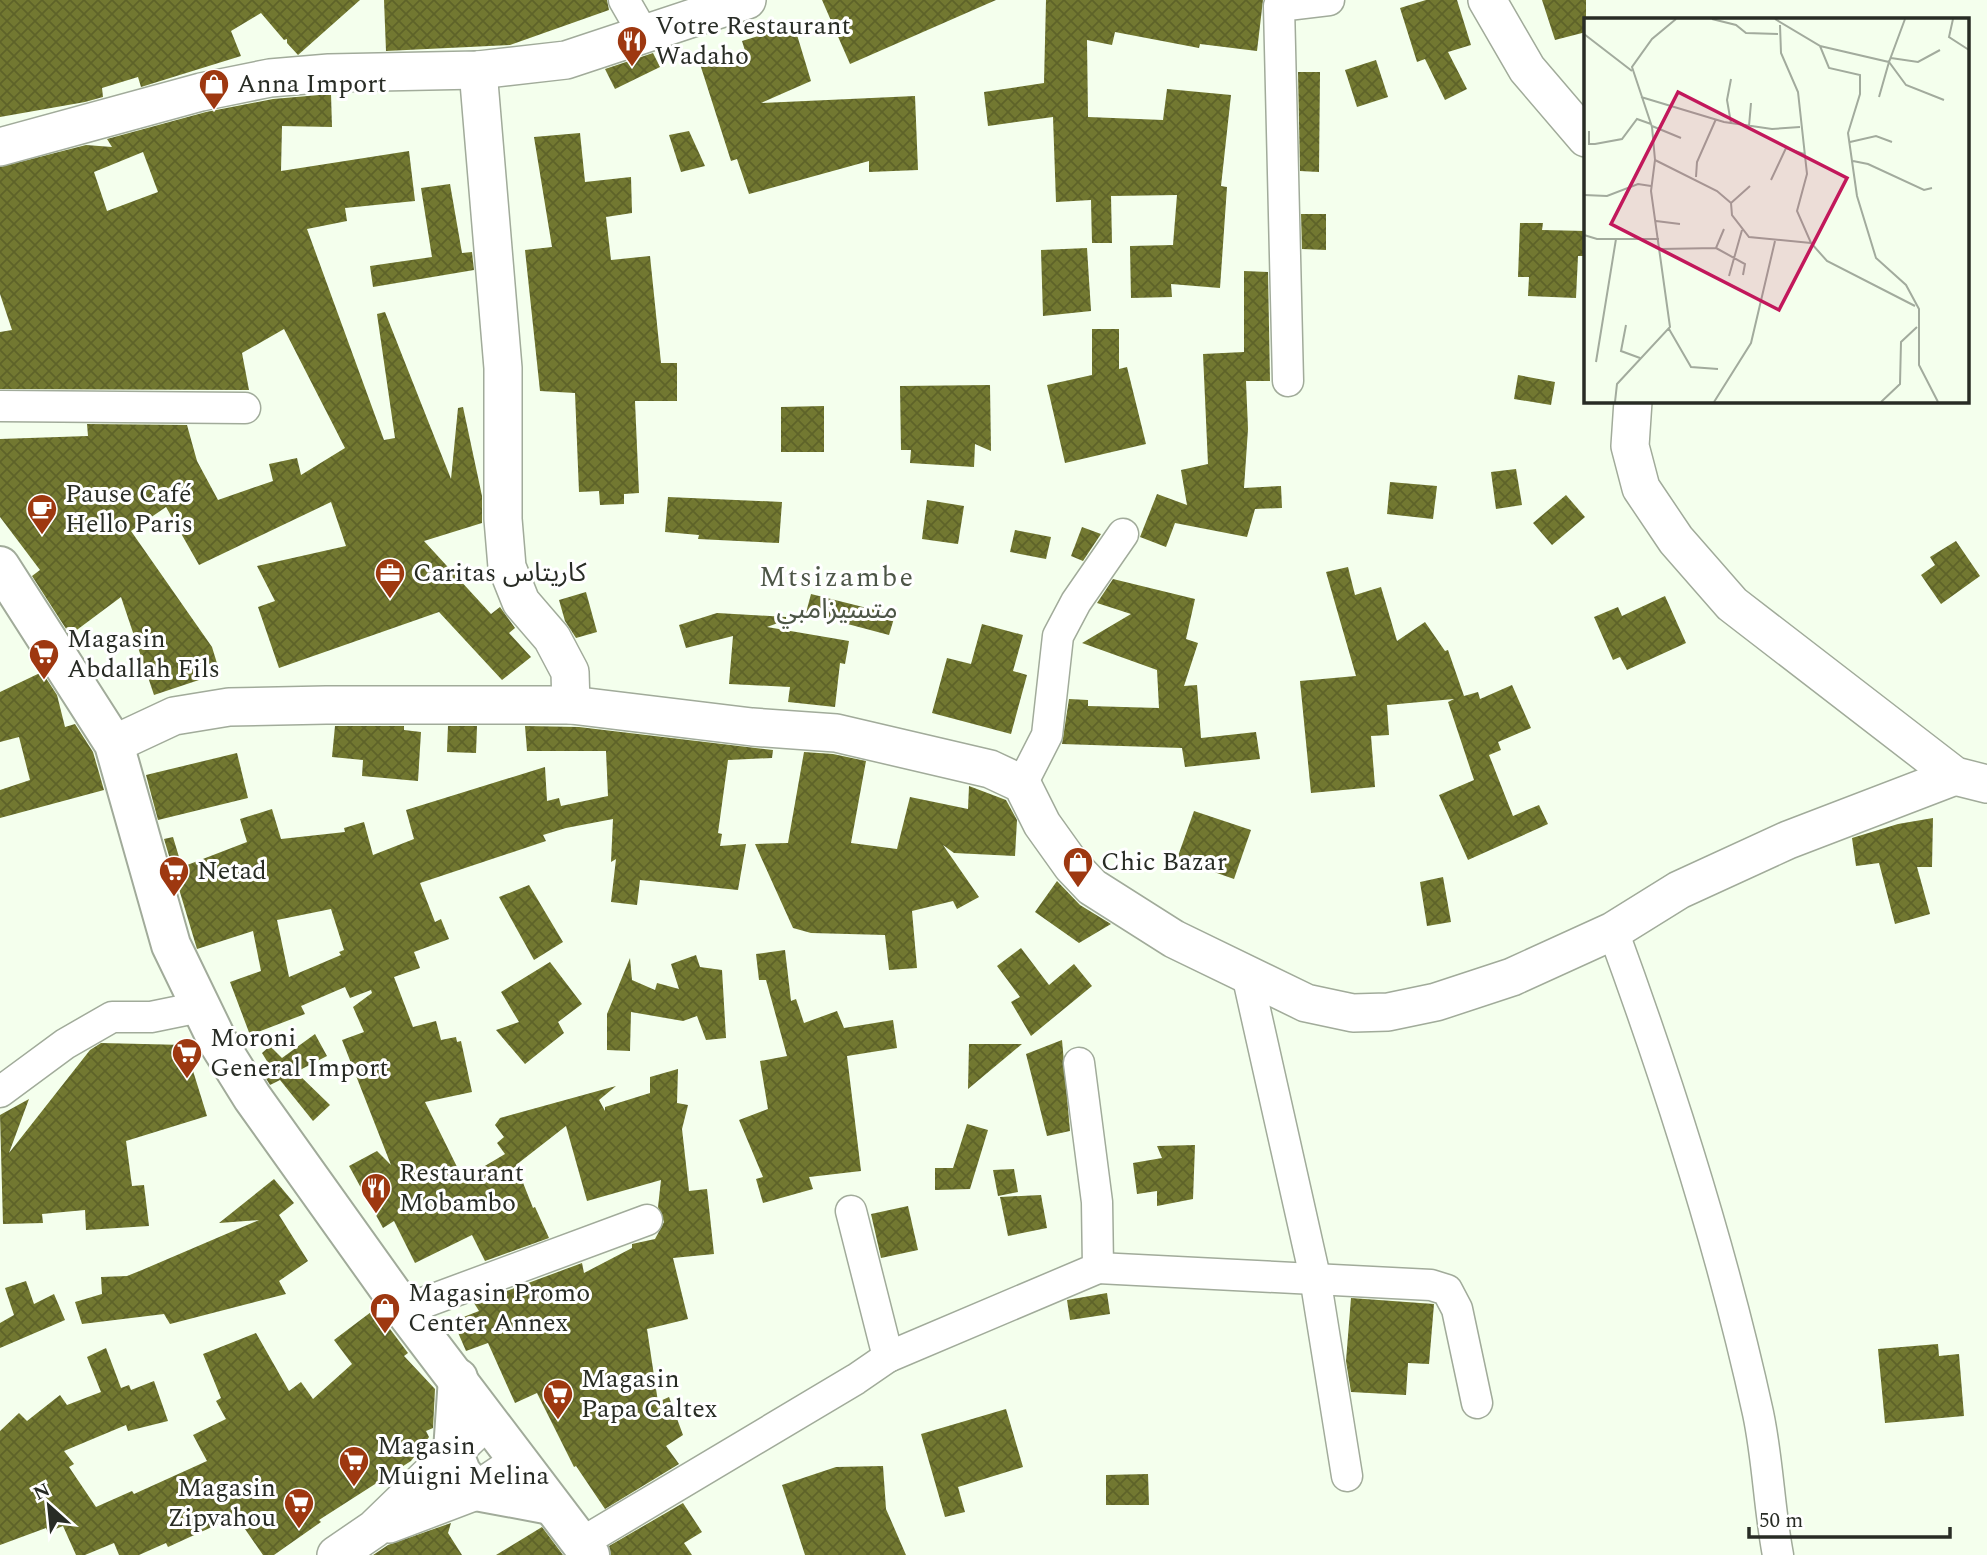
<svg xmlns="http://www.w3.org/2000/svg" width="1987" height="1555" viewBox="0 0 1987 1555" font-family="Spectral,'Noto Sans Arabic',serif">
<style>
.building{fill:url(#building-cross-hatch);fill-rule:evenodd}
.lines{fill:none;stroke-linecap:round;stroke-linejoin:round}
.minor-casing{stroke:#a1ab9a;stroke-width:33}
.tertiary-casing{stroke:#a1ab9a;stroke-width:40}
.primary-casing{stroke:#a1ab9a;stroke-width:42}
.minor{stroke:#fff;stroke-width:30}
.tertiary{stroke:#fff;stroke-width:37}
.primary{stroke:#fff;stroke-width:38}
.labels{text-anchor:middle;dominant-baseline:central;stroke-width:6;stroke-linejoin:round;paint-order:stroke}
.poi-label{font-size:26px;fill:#282c25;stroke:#fff;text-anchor:start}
.neighbourhood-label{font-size:28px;letter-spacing:2px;fill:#4d5647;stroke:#fff}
.inset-road{fill:none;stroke:#a2ab9d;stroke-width:2}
.view{fill:#c2185b;fill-opacity:0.15;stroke:#c2185b;stroke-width:3.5}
.inset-edge{fill:none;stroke:#282c25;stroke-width:3.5}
</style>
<defs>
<pattern id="building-cross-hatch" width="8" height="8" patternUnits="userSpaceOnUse" patternTransform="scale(1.75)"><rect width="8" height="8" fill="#727831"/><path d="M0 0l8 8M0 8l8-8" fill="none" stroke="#5e6329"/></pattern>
</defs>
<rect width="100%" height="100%" fill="#f4ffed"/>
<!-- building -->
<g class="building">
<polygon points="0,0 360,0 298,55 287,43 287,39 284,40 261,13 231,31 241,56 141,87 138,77 102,88 103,97 85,102 0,117"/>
<polygon points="384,0 607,0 609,10 510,45 386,51"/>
<polygon points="822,0 996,0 850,64"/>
<polygon points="1046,0 1263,0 1257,51 1200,44 1199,48 1115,32 1112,45 1087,40 1088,117 1163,120 1167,89 1231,95 1221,186 1227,187 1220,288 1171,284 1172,297 1131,298 1130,246 1173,245 1177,195 1111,196 1112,243 1092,243 1091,200 1056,202 1053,117 988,126 984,92 1044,83"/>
<polygon points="1426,0 1457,0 1471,45 1448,52 1467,89 1445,100 1425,59 1417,62 1400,8"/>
<polygon points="1542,0 1586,0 1586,32 1555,40"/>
<polygon points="794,25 811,81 761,103 915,96 918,170 869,172 869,161 749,194 737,159 731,161 700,64 746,54 742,41"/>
<polygon points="653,53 660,67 615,89 605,69"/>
<polygon points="1376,60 1388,97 1357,107 1345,70"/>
<polygon points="1298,72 1320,72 1319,172 1300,171"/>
<path d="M331,94L332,127L282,126L281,171L409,151L415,201L345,208L347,221L307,229L384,440L395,438L377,314L385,312L451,479L458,408L463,407L482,496V523L424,541L491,614L500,607L515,628L509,633L531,657L502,680L439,612L279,668L258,607L275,601L257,566L346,546L331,502L199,565L166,507L131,531L212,647L220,673L154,695L121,597L70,635L32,576L40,570L0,517V439L88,436L87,424L187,425L197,461L218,500L273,481L269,464L297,458L301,475L345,448L284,329L242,353L249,390L0,389V332L12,330L0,294V167L86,145L112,147L107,139L206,112L273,99ZM143,152L158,192L107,211L94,172Z"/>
<polygon points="689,131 705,166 681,172 669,135"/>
<polygon points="580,133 585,182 631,177 632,213 606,217 611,260 650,256 661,363 677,363 677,401 635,401 639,493 624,494 624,504 600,505 599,491 579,492 575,393 540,391 525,250 552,247 534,137"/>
<polygon points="450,184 462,253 472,252 474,270 373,287 370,266 432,257 421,188"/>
<polygon points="1301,214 1326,214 1326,250 1302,249"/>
<polygon points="1520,223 1543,223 1542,230 1586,231 1586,256 1578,256 1576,298 1528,296 1529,277 1518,277"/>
<polygon points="1087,248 1091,311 1043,316 1041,250"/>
<polygon points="1244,271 1268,272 1270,381 1246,381 1248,429 1244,488 1281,486 1282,508 1255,509 1247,537 1175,523 1166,547 1140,537 1157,494 1187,505 1181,470 1208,464 1203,354 1244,352"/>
<polygon points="1092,329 1119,329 1119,369 1127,367 1146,444 1065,463 1047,385 1092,375"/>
<polygon points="1518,375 1555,382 1551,405 1514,399"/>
<polygon points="990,385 991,451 975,444 974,467 910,463 911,450 901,450 900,386"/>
<polygon points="824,406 824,452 781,452 781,407"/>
<polygon points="1516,469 1522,505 1496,509 1491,472"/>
<polygon points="1390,482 1437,486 1433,519 1387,514"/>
<polygon points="1566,495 1585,517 1552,545 1533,523"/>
<polygon points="668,497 782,502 779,543 698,539 699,535 665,532"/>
<polygon points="927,500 964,506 958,544 922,539"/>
<polygon points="1082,527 1101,534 1083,561 1071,556"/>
<polygon points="1015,530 1051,537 1046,559 1010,552"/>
<polygon points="1956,541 1980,576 1941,604 1921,575 1935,565 1930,557"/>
<polygon points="1348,567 1355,595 1381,587 1397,641 1425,622 1445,651 1448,650 1464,696 1478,692 1480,699 1512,685 1531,728 1498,742 1501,750 1489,755 1513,816 1539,805 1548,824 1468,860 1439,795 1474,780 1448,702 1454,699 1387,705 1389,735 1371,736 1375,787 1311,793 1300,681 1356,676 1326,572"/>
<polygon points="1113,579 1195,599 1186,639 1198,643 1184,686 1197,685 1201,738 1256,732 1260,759 1185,767 1182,748 1062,744 1069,699 1088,700 1088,706 1159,708 1157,670 1082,643 1131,614 1097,603"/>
<polygon points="586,592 597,632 576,638 565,621 559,600"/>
<polygon points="811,594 895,615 889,635 806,613"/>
<polygon points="1665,596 1686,643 1627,670 1620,657 1613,660 1594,617 1618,607 1622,616"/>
<polygon points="717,613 786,617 786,620 767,627 849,641 845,664 840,663 835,707 788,702 790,687 729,684 733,636 686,648 679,625"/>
<polygon points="982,624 1023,635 1013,671 1027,675 1011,734 932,713 947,658 971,664"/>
<polygon points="42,672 57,695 65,727 75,724 93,752 104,790 0,818 0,790 30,780 19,737 0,742 0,692"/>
<polygon points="335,726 404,726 404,730 421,732 418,781 362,776 363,760 332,757"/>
<polygon points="448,726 477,726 476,753 447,752"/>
<path d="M525,726L579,727L773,750L772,758L728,760L718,833L722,834L720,846L746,844L738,890L640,880L637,905L611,902L616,859L611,862L613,819L566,828L543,835L546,841L420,883L435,922L441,919L449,939L414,952L420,968L394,977L413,1027L436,1021L441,1040L456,1037L457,1042L461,1041L472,1092L425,1102L463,1179L505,1154L497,1143L504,1137L495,1125L500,1118L616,1086L599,1100L605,1111V1107L650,1093V1077L678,1069L677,1103L688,1105L682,1129L689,1191L707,1189L714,1254L673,1258L688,1319L647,1329L658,1402L669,1397L683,1435L666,1446L679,1464L605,1509L576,1466L574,1467L537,1393L515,1403L488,1343L466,1351L453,1321L479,1311L474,1303L582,1263L584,1273L632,1248V1244L655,1239L664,1222L658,1207L661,1180L587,1201L566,1126L516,1165L533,1208L535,1207L549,1238L485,1261L472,1235L415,1263L394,1221L383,1228L349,1166L377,1151L391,1165L342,1040L364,1032L353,1007L372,993L371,990L350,998L345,987L301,1006L305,1014L250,1035L230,982L261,971L253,931L197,949L164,839L173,837L182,867L247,842L240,819L272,809L281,839L345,832L344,828L364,822L373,855L414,839L406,810L545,767L547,801L559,798L561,806L608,796L606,751H527ZM331,909L344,950L339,952L341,955L289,977L277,920Z"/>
<polygon points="804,752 833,754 866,761 851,843 897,849 910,797 968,809 969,786 1006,800 1017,820 1015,856 954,853 943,845 979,897 957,909 953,901 912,911 917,968 889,970 885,935 811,933 793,928 755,844 788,843"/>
<polygon points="237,753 248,798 158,820 146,775"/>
<polygon points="1194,811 1251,830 1234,879 1177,859"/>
<polygon points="1933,818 1932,867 1917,867 1930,914 1895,924 1879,863 1856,866 1852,838 1898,824"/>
<polygon points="1443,877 1451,922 1427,926 1420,882"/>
<polygon points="1057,881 1080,905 1111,924 1079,943 1035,912"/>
<polygon points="529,885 563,942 534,960 499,897"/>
<polygon points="1021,948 1049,985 1074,964 1092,986 1031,1036 1011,1002 1020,997 997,966"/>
<polygon points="785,950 791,1001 796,999 804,1023 837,1011 844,1028 893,1020 897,1048 847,1056 861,1171 809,1177 813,1189 763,1203 756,1179 763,1177 739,1120 768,1109 760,1061 787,1056 766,980 759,980 756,954"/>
<polygon points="696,955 700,967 722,970 726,1038 706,1040 697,1016 683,1021 631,1012 630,1051 607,1050 607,1014 630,958 632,980 655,990 657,983 679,989 671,964"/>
<polygon points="550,962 582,1004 558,1022 564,1033 525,1064 496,1030 519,1022 501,992"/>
<polygon points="315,1034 327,1056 296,1072 330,1105 313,1121 280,1080 270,1085 262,1072 270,1066 262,1053 270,1046 282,1058"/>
<polygon points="1062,1040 1070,1131 1047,1136 1026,1054"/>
<polygon points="101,1043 185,1045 207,1116 126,1141 132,1186 144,1185 149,1226 86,1230 85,1210 42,1214 43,1223 3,1224 0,1115 29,1099 9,1153 90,1050"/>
<polygon points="969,1044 1022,1044 968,1089"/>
<polygon points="967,1124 988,1130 970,1189 935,1190 935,1168 953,1168"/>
<polygon points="1195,1145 1193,1199 1157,1206 1157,1191 1137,1194 1133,1163 1162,1158 1157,1146"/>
<polygon points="1014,1169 1018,1192 998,1196 993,1170"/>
<polygon points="274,1179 294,1203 279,1215 308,1261 279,1281 286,1294 170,1324 164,1314 82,1324 75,1302 102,1294 101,1277 127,1276 142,1270 259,1220 219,1223"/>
<polygon points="1041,1195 1047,1228 1008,1236 1000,1197"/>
<polygon points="908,1206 918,1250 881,1258 871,1214"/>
<polygon points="26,1281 34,1304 54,1294 65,1320 0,1348 0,1323 14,1315 5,1288"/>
<polygon points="1107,1293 1110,1314 1070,1320 1067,1300"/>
<polygon points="1351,1298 1434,1304 1429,1364 1408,1363 1406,1395 1351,1392 1346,1361"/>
<polygon points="375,1309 408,1353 404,1356 435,1389 433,1428 426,1431 429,1437 411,1461 319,1520 321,1522 274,1555 263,1555 236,1516 168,1547 166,1543 139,1555 119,1555 114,1543 85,1555 76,1555 63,1526 48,1532 46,1528 0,1545 0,1431 19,1413 27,1421 60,1395 67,1405 101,1392 87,1357 106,1348 121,1388 129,1385 131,1390 154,1381 168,1421 128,1431 126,1425 64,1451 74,1464 69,1467 96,1507 132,1491 134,1494 207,1461 193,1435 226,1419 216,1401 221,1398 203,1354 256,1333 289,1391 301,1382 313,1399 352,1364 334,1340"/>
<polygon points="1938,1344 1939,1356 1959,1354 1964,1416 1885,1423 1878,1349"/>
<polygon points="1006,1409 1023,1467 958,1487 965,1512 945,1517 921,1434"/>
<polygon points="883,1466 886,1509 906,1555 805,1555 782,1485 836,1467"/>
<polygon points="1148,1474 1149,1505 1106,1505 1106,1475"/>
<polygon points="683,1503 702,1532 684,1543 692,1555 611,1555 609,1546"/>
<polygon points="451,1523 448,1533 462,1555 373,1555 388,1545"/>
<polygon points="542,1527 563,1555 496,1555"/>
</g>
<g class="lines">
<!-- minor casing -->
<g class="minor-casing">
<g id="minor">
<polyline points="624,0 643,33"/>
<polyline points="1288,381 1279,6 1329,0"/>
<polyline points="0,406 245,408"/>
<polyline points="1022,784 1047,735 1058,636 1076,602 1123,534"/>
<path d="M1613,931C1671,1089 1722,1248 1758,1413C1768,1460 1769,1508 1778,1555"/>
<polyline points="1247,974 1315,1277 1347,1476"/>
<polyline points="0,1092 65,1044 112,1017 151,1017 200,1007"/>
<polyline points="851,1211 888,1357"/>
<polyline points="1098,1268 1431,1285 1447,1290 1457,1309 1477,1403"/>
<polyline points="404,1310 647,1220"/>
<polyline points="581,1543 856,1379 888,1357 1098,1268 1097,1202 1079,1063"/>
</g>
</g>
<!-- tertiary casing -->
<g class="tertiary-casing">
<g id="tertiary">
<polyline points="1487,0 1527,69 1586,138"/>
<polyline points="478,70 503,368 503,519 507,567 521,602 552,638 570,672 571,705"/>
<polyline points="0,147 201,92 270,78 329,73 478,70 566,60 747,0"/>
<polyline points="1633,401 1630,446 1641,488 1676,540 1732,604 1955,776 1987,784"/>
<polyline points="114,744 174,716 229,707 326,705 571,705 752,727 836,733 990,769 1022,784 1042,824 1072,866 1092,887 1174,939 1306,1003 1353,1013 1388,1012 1436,1002 1512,977 1613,931 1679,890 1788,840 1955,776"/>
<polyline points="389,1524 476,1491 519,1462"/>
<polyline points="336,1555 374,1529 473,1433"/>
</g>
</g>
<!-- primary casing -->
<g class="primary-casing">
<g id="primary">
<polyline points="0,566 114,744 171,945 219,1044 252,1097 404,1310 590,1555"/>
<polyline points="458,1378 453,1451 461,1472 476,1491 551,1505"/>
</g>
</g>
<!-- minor -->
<use href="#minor" class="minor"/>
<!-- tertiary -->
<use href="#tertiary" class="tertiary"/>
<!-- primary -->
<use href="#primary" class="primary"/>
</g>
<!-- icons -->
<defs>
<g id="restaurant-pin" transform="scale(1.575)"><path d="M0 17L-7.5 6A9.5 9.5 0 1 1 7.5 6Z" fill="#9e3810" stroke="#fff"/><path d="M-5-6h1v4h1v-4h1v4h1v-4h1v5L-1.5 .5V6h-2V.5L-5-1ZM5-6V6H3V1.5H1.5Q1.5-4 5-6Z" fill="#fff"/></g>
<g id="shop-pin" transform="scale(1.575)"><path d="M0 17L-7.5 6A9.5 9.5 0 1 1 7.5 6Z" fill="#9e3810" stroke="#fff"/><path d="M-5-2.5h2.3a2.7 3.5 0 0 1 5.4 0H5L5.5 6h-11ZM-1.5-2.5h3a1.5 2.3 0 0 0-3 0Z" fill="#fff"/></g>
<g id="cafe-pin" transform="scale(1.575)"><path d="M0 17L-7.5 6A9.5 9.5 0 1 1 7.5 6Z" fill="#9e3810" stroke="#fff"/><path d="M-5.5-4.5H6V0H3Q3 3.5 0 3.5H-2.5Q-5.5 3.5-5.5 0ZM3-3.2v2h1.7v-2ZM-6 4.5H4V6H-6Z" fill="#fff"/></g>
<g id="office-pin" transform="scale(1.575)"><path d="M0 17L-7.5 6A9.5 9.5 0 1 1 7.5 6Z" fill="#9e3810" stroke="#fff"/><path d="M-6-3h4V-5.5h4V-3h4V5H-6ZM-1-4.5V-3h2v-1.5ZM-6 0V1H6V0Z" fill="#fff"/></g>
<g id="supermarket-pin" transform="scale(1.575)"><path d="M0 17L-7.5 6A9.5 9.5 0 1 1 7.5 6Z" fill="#9e3810" stroke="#fff"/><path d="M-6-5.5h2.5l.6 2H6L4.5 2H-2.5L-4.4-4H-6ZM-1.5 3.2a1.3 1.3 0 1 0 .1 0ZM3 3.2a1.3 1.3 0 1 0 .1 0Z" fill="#fff"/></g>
</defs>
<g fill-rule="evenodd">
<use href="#restaurant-pin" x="632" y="41"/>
<use href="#shop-pin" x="214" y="84"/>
<use href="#cafe-pin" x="42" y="509"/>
<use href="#office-pin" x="390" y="573"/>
<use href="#supermarket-pin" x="44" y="654"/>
<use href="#shop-pin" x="1078" y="862"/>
<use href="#supermarket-pin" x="174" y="871"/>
<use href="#supermarket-pin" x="187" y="1053"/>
<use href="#restaurant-pin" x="376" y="1188"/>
<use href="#shop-pin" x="385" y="1308"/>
<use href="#supermarket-pin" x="558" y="1394"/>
<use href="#supermarket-pin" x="354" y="1461"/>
<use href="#supermarket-pin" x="299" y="1503"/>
</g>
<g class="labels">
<!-- poi labels -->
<g class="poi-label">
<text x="655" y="26">Votre Restaurant<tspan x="655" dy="30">Wadaho</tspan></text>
<text x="237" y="84">Anna Import</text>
<text x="65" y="494">Pause Café<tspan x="65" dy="30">Hello Paris</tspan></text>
<text x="413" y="573">Caritas كاريتاس</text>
<text x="67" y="639">Magasin<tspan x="67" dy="30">Abdallah Fils</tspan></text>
<text x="1101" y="862">Chic Bazar</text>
<text x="197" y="871">Netad</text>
<text x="210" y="1038">Moroni<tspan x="210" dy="30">General Import</tspan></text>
<text x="399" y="1173">Restaurant<tspan x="399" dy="30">Mobambo</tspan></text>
<text x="408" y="1293">Magasin Promo<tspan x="408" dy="30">Center Annex</tspan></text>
<text x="581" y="1379">Magasin<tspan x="581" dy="30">Papa Caltex</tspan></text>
<text x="377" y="1446">Magasin<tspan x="377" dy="30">Muigni Melina</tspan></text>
<text x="276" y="1488" text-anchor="end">Magasin<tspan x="276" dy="30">Zipvahou</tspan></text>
</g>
<!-- neighbourhood labels -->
<g class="neighbourhood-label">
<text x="837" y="577">Mtsizambe<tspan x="837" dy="32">متسيزامبي</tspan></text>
</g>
</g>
<!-- overview -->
<g transform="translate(1584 18)">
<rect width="385" height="385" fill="#f4ffed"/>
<path class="inset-road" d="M128,1L152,7L162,15L194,16M191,1L236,28L245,50L276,57V76L264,115L273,178L292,240L322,267L335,291V347L354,384M369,1L365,19L385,32M196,7L197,35L214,74L223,156L213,193L227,225L243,243L331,288M0,16L48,53M236,28L305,44L321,1M307,40L334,44L356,32M57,79L140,104L188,111L216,109M295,79L305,44L322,67L360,82M147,105L143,82L147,61M68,108L97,120M165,108L167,85M5,113V126H11L38,121L53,101L67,106M266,124L292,118L308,124M71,142L133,173L147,185L148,197L165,219L227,225M269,143L284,146L340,172L348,170M112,159L113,144L132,101M187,162L202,130L220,136M0,177L23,178L54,166L67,168M147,185L166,168M72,203L96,206M0,217L13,221H75M132,230L161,246L159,257M77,231L132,230L140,211M145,258L158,212M42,307L37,333L56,340M85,311L107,349L134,351M12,344L32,221M31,384L33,366L86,309L67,173L71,142L68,109L48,49L68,21L92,1M130,384L167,325L191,223M297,384L316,366L317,324L333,309"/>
<path class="view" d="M94,74L263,160L195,292L27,206Z"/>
<rect width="385" height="385" class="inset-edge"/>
</g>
<!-- north arrow -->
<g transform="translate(49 1506) rotate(333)" stroke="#ffffff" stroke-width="5" paint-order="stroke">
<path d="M0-5L12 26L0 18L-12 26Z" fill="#282c25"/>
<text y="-10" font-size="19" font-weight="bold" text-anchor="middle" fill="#282c25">N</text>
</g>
<!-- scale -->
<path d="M1749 1527v10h201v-10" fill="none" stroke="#282c25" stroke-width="3.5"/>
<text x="1759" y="1527" font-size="21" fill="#282c25" stroke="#ffffff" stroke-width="5" paint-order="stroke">50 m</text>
</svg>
